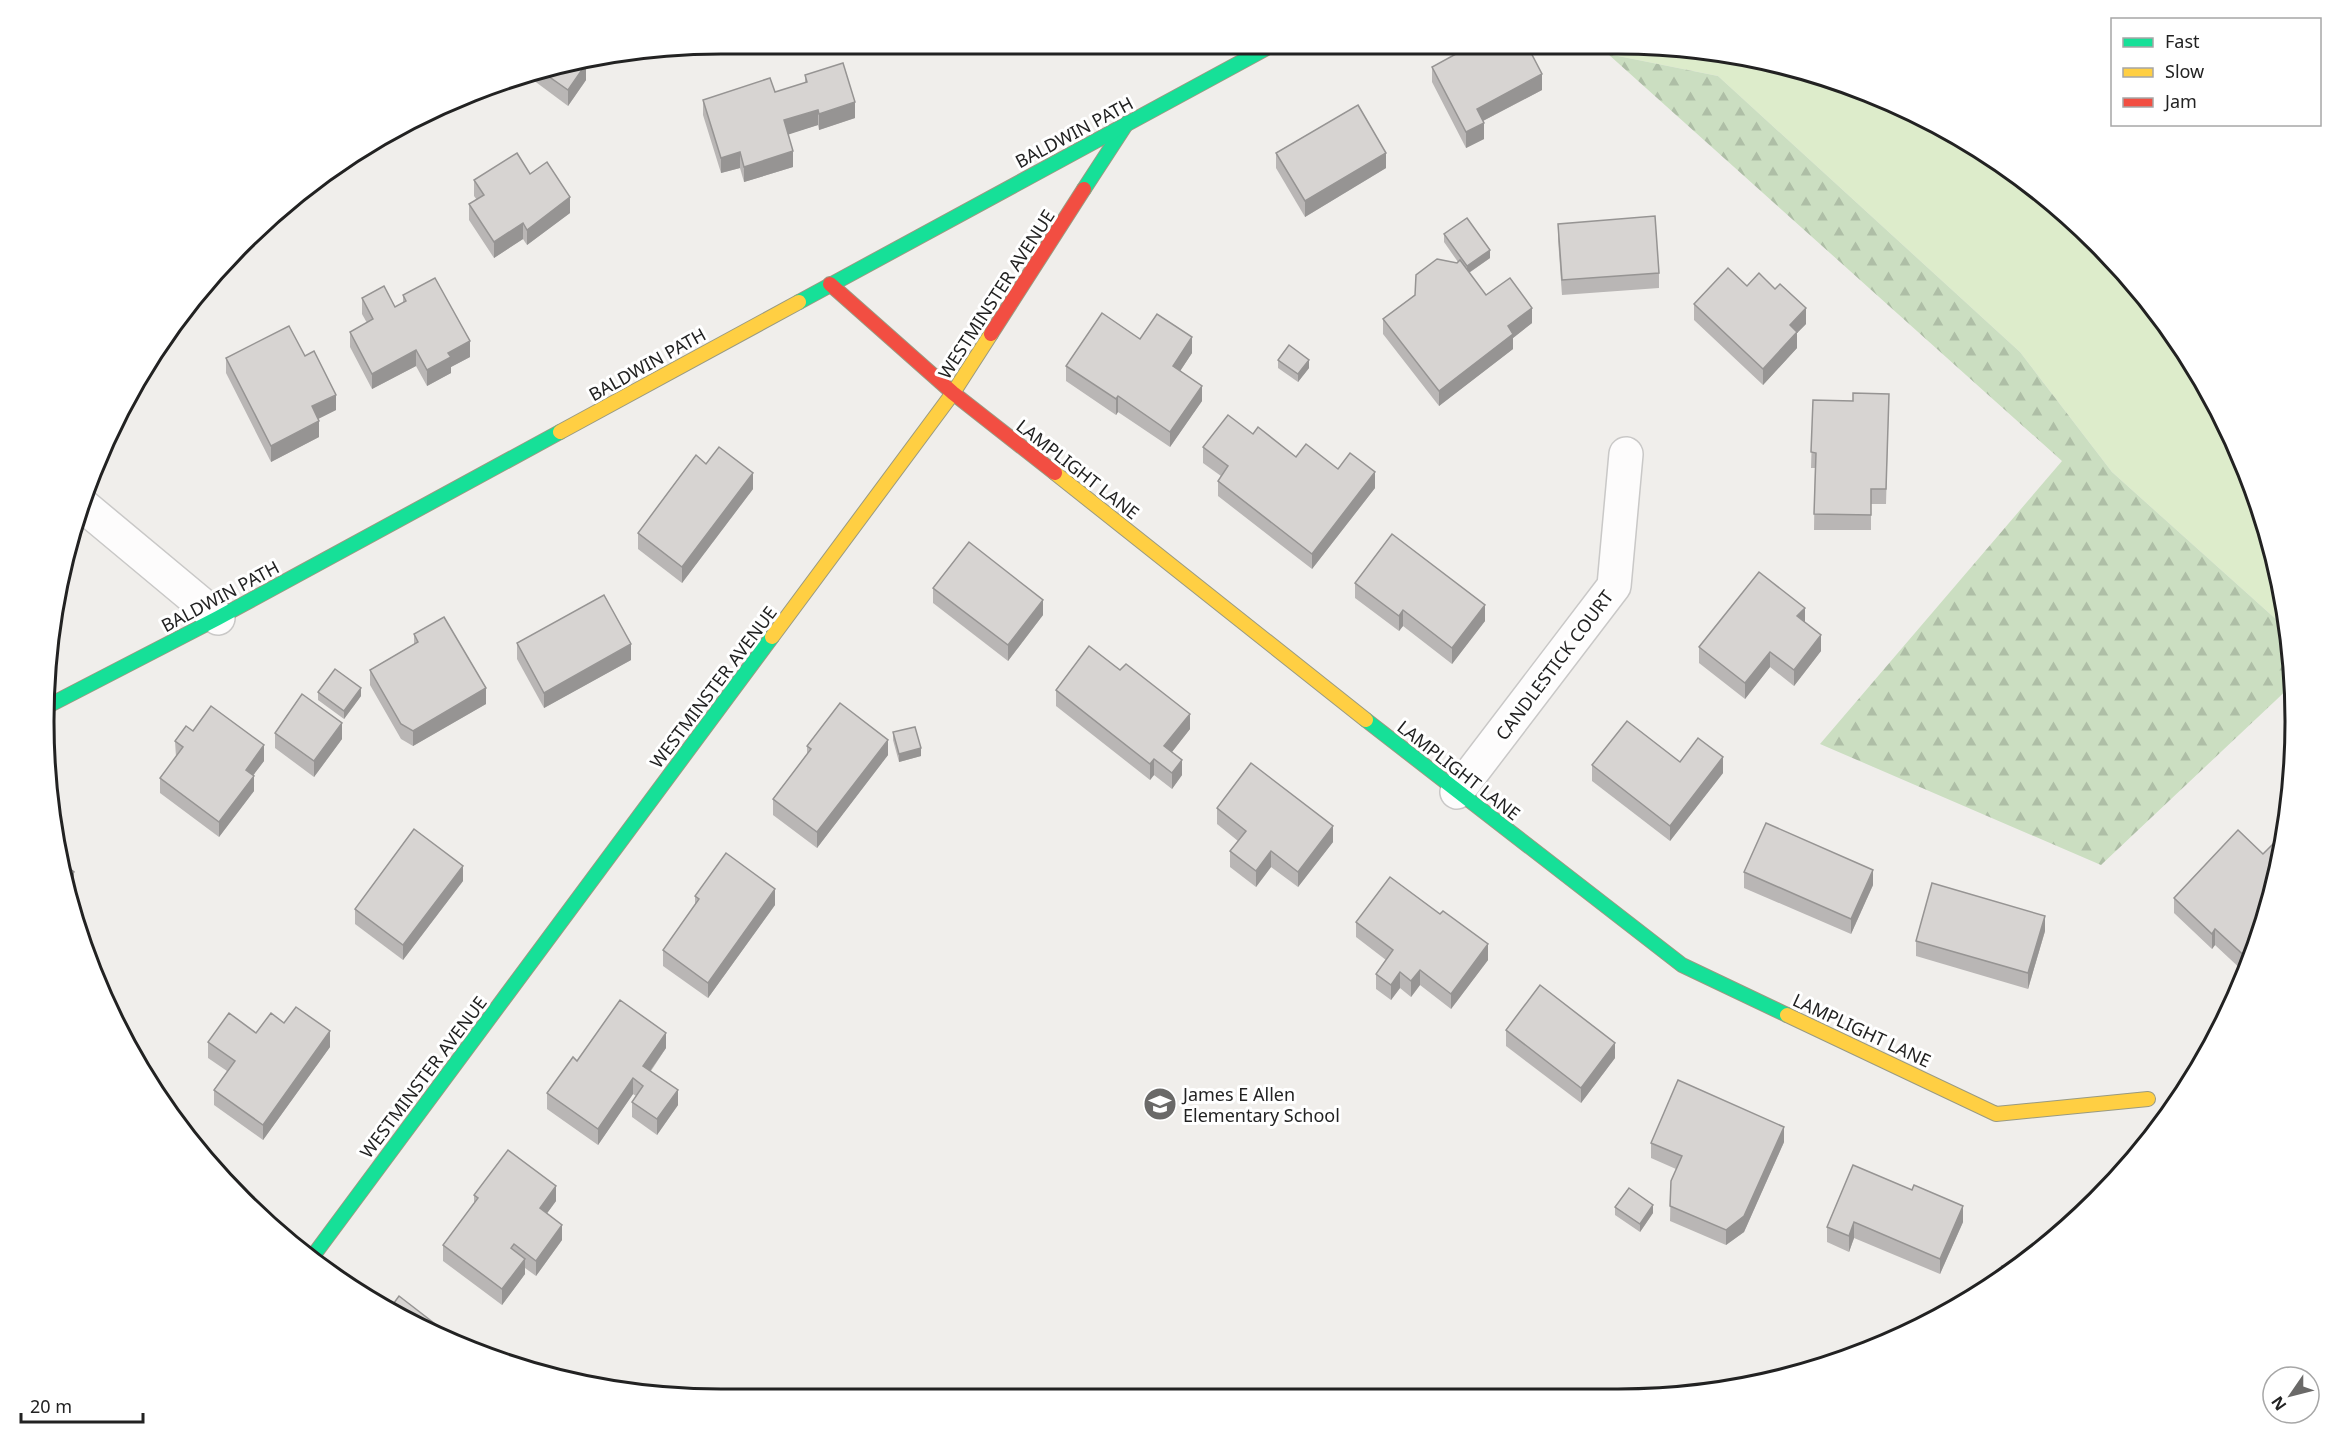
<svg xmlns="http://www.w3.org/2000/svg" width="2339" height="1443" viewBox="0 0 2339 1443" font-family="'Noto Sans',sans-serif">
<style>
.grass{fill:#ddeccb}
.forest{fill:url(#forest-firs)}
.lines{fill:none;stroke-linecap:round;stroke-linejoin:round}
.street-casing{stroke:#c9c8c7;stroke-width:36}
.fast-casing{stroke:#999a82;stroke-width:16}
.slow-casing{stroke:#999a82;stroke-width:16}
.jam-casing{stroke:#999a82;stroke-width:16}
.street{stroke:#fdfcfc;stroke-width:33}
.fast{stroke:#16e098;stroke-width:14}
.slow{stroke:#ffcf43;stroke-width:14}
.jam{stroke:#f24e42;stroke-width:14}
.wall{fill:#b9b6b5}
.shaded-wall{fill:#969493}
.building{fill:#d7d4d2;stroke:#969493;stroke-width:1.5}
.labels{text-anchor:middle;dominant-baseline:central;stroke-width:6;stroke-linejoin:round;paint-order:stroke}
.street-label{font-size:18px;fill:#222;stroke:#fff}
.poi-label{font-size:18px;fill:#222;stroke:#fff;text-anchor:start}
.rim{fill:none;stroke:#222;stroke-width:3}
</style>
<defs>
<pattern id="forest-firs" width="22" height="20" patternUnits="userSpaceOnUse" patternTransform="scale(1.5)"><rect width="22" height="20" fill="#cbdec1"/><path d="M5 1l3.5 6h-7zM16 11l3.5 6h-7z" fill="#aebea6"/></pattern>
</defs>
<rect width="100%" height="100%" fill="#f0eeeb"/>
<!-- grass -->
<polygon class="grass" points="1604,49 1706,49 1877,95 2030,183 2127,274 2204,382 2259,503 2289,631 2112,472 2020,352 1718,76 1608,54"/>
<!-- forest -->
<polygon class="forest" points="1608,54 1718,76 2020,352 2112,472 2289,631 2291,686 2101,865 1820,744 2062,461"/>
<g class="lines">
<!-- street casing -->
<g class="street-casing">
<g id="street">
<polyline points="80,503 218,618"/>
<polyline points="1457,792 1614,586 1626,454"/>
</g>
</g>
<!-- fast casing -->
<g class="fast-casing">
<g id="fast">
<polyline points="1084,189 1127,123"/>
<polyline points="799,302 1265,49"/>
<polyline points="44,708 218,618 560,432"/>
<polyline points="1366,720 1682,965 1787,1015"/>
<polyline points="310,1260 772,637"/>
</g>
</g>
<!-- slow casing -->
<g class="slow-casing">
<g id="slow">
<polyline points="560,432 799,302"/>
<polyline points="1055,473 1366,720"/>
<polyline points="772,637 953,393 991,334"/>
<polyline points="1787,1015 1996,1114 2148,1099"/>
</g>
</g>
<!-- jam casing -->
<g class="jam-casing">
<g id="jam">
<polyline points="830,284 953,393 1055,473"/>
<polyline points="991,334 1084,189"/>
</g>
</g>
<!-- street -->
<use href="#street" class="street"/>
<!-- fast -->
<use href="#fast" class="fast"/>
<!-- slow -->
<use href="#slow" class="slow"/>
<!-- jam -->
<use href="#jam" class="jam"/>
</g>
<!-- wall -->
<g class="wall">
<polygon points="582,61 586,80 568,106 525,74"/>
<polygon points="1432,67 1542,90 1483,121 1484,139 1466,148 1432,82"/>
<polygon points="805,75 855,118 819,130 818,125 788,134 793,167 744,182 740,168 721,173 703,115 703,100 775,92 805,83"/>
<polygon points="1276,153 1386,168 1305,217 1276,168"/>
<polygon points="530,174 570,213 527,245 523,239 494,258 469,220 469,204 477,200 474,196 474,180"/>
<polygon points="1558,224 1659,273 1659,288 1562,295 1558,239"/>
<polygon points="1444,234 1490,258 1469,273 1486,295 1532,323 1513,338 1513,349 1439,406 1383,334 1383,319 1458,262 1444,242"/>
<polygon points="1747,286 1806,324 1797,333 1797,348 1763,385 1694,320 1694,304"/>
<polygon points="403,295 470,357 451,367 451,373 427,386 416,366 372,389 350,347 350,332 367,323 362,314 362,298 395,307 403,303"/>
<polygon points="1140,339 1192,353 1180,371 1202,401 1170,447 1118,412 1116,415 1066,381 1066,366"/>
<polygon points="305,356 336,410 318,419 319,437 271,462 226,373 226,358"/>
<polygon points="1278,360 1309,368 1298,382 1278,368"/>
<polygon points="1889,394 1886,504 1871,504 1871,530 1814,530 1815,468 1811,468 1813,400 1853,401"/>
<polygon points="1253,434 1296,457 1338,469 1375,488 1312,569 1218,496 1218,481 1221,476 1203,463 1203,447"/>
<polygon points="706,464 753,489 682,583 638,549 638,533"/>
<polygon points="1355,583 1485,621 1452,664 1403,626 1399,631 1355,598"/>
<polygon points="933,588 1043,615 1008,661 933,603"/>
<polygon points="1805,622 1821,651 1794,686 1770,667 1745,699 1699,663 1699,647"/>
<polygon points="414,634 486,704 413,746 401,739 370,685 370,670 414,644"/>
<polygon points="517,643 631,660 544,708 517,659"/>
<polygon points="1056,690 1190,729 1172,752 1182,775 1172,789 1154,775 1150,780 1056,706"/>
<polygon points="318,692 361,696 344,719 318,700"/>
<polygon points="193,731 264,761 253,775 254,791 219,837 160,793 160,778 176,757 175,741"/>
<polygon points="893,732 921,756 899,762 893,740"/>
<polygon points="275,733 342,739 314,777 275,748"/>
<polygon points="807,746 888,755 817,848 773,815 773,799 807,754"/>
<polygon points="1680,762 1723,773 1670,841 1592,781 1592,765"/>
<polygon points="1217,808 1333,842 1298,887 1271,867 1256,887 1230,867 1230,851 1238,841 1217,824"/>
<polygon points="1744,872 1873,885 1851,934 1744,888"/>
<polygon points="463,881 403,960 355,924 355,909"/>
<polygon points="695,896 775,905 708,998 663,966 663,950 695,906"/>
<polygon points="2272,897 2244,972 2215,945 2212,949 2174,913 2174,898"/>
<polygon points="1356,922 1488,960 1451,1009 1420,985 1411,997 1400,988 1391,1000 1376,989 1376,974 1386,960 1356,937"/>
<polygon points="2045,931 2028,989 1916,956 1916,941"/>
<polygon points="284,1023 330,1047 263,1140 214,1105 214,1090 227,1071 208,1058 208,1042 256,1033"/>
<polygon points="1506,1030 1615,1058 1581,1103 1506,1046"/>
<polygon points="666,1048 651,1071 678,1105 657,1135 632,1117 632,1102 636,1096 633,1094 598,1145 547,1109 547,1093 577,1061"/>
<polygon points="1784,1142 1744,1232 1726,1245 1670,1221 1671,1181 1676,1169 1651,1158 1651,1143"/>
<polygon points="1853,1165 1963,1222 1940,1274 1854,1238 1849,1252 1827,1242 1827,1227"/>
<polygon points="474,1195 556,1201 547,1213 562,1240 536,1276 525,1268 525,1274 502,1305 443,1261 443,1245 474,1203"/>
<polygon points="1615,1207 1653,1213 1640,1232 1615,1215"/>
</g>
<!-- shaded-wall -->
<g class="shaded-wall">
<polygon points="586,64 586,80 568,106 568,90"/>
<polygon points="1542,74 1542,90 1477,124 1477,109"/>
<polygon points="855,102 855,118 819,130 819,114"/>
<polygon points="818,110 818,125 784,136 784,120"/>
<polygon points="1484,123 1484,139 1466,148 1466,132"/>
<polygon points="793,151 793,167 744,182 744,167"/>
<polygon points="740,152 740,168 721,173 721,158"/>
<polygon points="1386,153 1386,168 1305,217 1305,201"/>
<polygon points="570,197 570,213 527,245 527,230"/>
<polygon points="523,223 523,239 494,258 494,242"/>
<polygon points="1490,250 1490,258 1467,274 1467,266"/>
<polygon points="1532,308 1532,323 1513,338 1513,349 1439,406 1439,391 1508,326"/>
<polygon points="1806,308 1806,324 1797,333 1797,348 1763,385 1763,369 1790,325"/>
<polygon points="1192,337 1192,353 1173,382 1173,366"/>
<polygon points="470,341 470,357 451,367 451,373 427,386 427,370 448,353"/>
<polygon points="416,350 416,366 372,389 372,374"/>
<polygon points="1309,360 1309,368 1298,382 1298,374"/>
<polygon points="1202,386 1202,401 1170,447 1170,432"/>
<polygon points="336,395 336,410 312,422 312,406"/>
<polygon points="1118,396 1118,412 1116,415 1116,399"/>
<polygon points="319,421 319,437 271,462 271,446"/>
<polygon points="1375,472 1375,488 1312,569 1312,554"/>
<polygon points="753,473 753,489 682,583 682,567"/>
<polygon points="1043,600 1043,615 1008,661 1008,645"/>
<polygon points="1485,605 1485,621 1452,664 1452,648"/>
<polygon points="1805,608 1805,623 1797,616"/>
<polygon points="1403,610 1403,626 1399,631 1399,616"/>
<polygon points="1821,635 1821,651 1794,686 1794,670"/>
<polygon points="631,644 631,660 544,708 544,693"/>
<polygon points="1770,652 1770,667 1745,699 1745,683"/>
<polygon points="361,688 361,696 344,719 344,711"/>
<polygon points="486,688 486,704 413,746 413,731"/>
<polygon points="1190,714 1190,729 1164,762 1164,746"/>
<polygon points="342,723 342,739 314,777 314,761"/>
<polygon points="888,740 888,755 817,848 817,832"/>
<polygon points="264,745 264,761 246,785 246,770"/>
<polygon points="921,748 921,756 899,762 899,754"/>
<polygon points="1723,757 1723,773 1670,841 1670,826"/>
<polygon points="1154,759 1154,775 1150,780 1150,764"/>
<polygon points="1182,760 1182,775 1172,789 1172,773"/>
<polygon points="254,776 254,791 219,837 219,822"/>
<polygon points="1333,826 1333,842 1298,887 1298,872"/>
<polygon points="1271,851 1271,867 1256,887 1256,871"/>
<polygon points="463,866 463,881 403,960 403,945"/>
<polygon points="1873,870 1873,885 1851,934 1851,919"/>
<polygon points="74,872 74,880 67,888 66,882"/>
<polygon points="775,889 775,905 708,998 708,983"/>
<polygon points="2045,916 2045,931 2028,989 2028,973"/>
<polygon points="2215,929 2215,945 2212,949 2212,934"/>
<polygon points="1488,944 1488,960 1451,1009 1451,994"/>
<polygon points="1420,970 1420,985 1411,997 1411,981"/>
<polygon points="1400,972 1400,988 1391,1000 1391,985"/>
<polygon points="330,1031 330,1047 263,1140 263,1125"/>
<polygon points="666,1033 666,1048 643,1081 643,1066"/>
<polygon points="1615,1043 1615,1058 1581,1103 1581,1088"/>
<polygon points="633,1078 633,1094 598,1145 598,1129"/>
<polygon points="678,1090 678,1105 657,1135 657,1119"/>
<polygon points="1784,1127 1784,1142 1744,1232 1726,1245 1726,1230"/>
<polygon points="556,1186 556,1201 540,1223 540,1208"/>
<polygon points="1653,1205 1653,1213 1640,1232 1640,1224"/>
<polygon points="1963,1206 1963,1222 1940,1274 1940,1259"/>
<polygon points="1854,1222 1854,1238 1849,1252 1849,1236"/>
<polygon points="562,1225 562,1240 536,1276 536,1261"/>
<polygon points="525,1259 525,1274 502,1305 502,1289"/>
</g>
<!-- building -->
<g class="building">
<polygon points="1465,49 1529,49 1542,74 1477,109 1484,123 1466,132 1432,67"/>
<polygon points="582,61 586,64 568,90 541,71"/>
<polygon points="843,63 855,102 819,114 818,110 784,120 793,151 744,167 740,152 721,158 703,100 770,78 775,92 807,82 805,75"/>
<polygon points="1358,105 1386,153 1305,201 1276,153"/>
<polygon points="517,153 530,174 547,162 570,197 527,230 523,223 494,242 469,204 484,195 474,180"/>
<polygon points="1655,216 1659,273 1562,280 1558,224"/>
<polygon points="1467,218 1490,250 1467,266 1444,234"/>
<polygon points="1437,259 1457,263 1460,260 1486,295 1510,278 1532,308 1508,326 1513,334 1439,391 1383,319 1415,295 1416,275"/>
<polygon points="1728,268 1747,286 1759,273 1775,289 1780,284 1806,308 1790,325 1797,332 1763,369 1694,304"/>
<polygon points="435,278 470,341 448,353 451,357 427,370 416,350 372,374 350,332 373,319 362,298 384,286 395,307 406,301 403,295"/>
<polygon points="1102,313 1140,339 1157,314 1192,337 1173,366 1202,386 1170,432 1118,396 1116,399 1066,366"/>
<polygon points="289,326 305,356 314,351 336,395 312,406 319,421 271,446 226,358"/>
<polygon points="1289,345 1309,360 1298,374 1278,360"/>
<polygon points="1853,393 1889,394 1886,489 1871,489 1871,515 1814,514 1816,453 1811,452 1813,400 1853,401"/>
<polygon points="1228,415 1253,434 1258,427 1296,457 1306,444 1338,469 1350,453 1375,472 1312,554 1218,481 1228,466 1203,447"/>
<polygon points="719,447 753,473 682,567 638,533 696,455 706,464"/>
<polygon points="1392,534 1485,605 1452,648 1403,610 1399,616 1355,583"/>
<polygon points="969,542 1043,600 1008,645 933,588"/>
<polygon points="1759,572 1805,608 1797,616 1821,635 1794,670 1770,652 1745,683 1699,647"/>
<polygon points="604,595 631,644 544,693 517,643"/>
<polygon points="444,617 486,688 413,731 401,724 370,670 418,642 414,634"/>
<polygon points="1089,646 1120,670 1126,664 1190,714 1164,746 1182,760 1172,773 1154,759 1150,764 1056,690"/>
<polygon points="335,669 361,688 344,711 318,692"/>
<polygon points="302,694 342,723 314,761 275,733"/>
<polygon points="840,703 888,740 817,832 773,799 811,749 807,746"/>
<polygon points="211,706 264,745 246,770 254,776 219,822 160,778 183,747 175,741 186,726 193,731"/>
<polygon points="1627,721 1680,762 1698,738 1723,757 1670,826 1592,765"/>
<polygon points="915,727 921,748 899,754 893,732"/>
<polygon points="1251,763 1333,826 1298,872 1271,851 1256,871 1230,851 1246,831 1217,808"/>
<polygon points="1766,823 1873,870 1851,919 1744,872"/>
<polygon points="414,829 463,866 403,945 355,909"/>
<polygon points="2238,830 2263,854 2273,844 2280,850 2272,897 2249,960 2215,929 2212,934 2174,898"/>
<polygon points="726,853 775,889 708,983 663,950 699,899 695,896"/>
<polygon points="61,862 74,872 66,882"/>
<polygon points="1390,877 1440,914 1443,911 1488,944 1451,994 1420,970 1411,981 1400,972 1391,985 1376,974 1393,950 1356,922"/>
<polygon points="1932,883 2045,916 2028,973 1916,941"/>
<polygon points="1540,985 1615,1043 1581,1088 1506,1030"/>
<polygon points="620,1000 666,1033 643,1066 678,1090 657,1119 632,1102 643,1086 633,1078 598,1129 547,1093 573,1057 577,1061"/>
<polygon points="296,1007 330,1031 263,1125 214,1090 235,1061 208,1042 229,1013 256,1033 271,1013 284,1023"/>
<polygon points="1678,1080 1784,1127 1744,1216 1726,1230 1670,1206 1671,1181 1682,1156 1651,1143"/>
<polygon points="508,1150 556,1186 540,1208 562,1225 536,1261 514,1244 511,1248 525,1259 502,1289 443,1245 478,1198 474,1195"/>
<polygon points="1853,1165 1912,1190 1914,1185 1963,1206 1940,1259 1854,1222 1849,1236 1827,1227"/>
<polygon points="1629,1188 1653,1205 1640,1224 1615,1207"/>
<polygon points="2002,1266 2011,1270 1996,1281"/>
<polygon points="399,1296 465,1347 464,1349 391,1307"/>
</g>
<!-- icons -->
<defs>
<g id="school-disc" transform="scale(1.725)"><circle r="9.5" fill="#6a6968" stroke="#fff"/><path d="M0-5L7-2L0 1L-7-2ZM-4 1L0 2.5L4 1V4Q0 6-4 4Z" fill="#fff"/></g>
</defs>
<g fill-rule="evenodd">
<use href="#school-disc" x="1160" y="1104"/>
</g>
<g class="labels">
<!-- street labels -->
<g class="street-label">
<text transform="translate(1074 132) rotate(-28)">BALDWIN PATH</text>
<text transform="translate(996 294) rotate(-57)">WESTMINSTER AVENUE</text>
<text transform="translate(647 364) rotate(-29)">BALDWIN PATH</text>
<text transform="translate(1078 469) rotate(38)">LAMPLIGHT LANE</text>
<text transform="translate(220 596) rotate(-28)">BALDWIN PATH</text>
<text transform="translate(1554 665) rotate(-53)">CANDLESTICK COURT</text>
<text transform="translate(713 687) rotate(-53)">WESTMINSTER AVENUE</text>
<text transform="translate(1459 770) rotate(38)">LAMPLIGHT LANE</text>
<text transform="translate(1862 1030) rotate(25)">LAMPLIGHT LANE</text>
<text transform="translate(423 1077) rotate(-53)">WESTMINSTER AVENUE</text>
</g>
<!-- poi labels -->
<g class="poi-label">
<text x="1183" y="1094">James E Allen<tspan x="1183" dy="21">Elementary School</tspan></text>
</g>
</g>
<!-- crop -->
<path d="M0 0H2339V1443H0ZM721 54H1618A667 667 0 0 1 2285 721V722A667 667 0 0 1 1618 1389H721A667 667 0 0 1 54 722V721A667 667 0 0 1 721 54Z" fill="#fff" fill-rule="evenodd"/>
<path class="rim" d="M721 54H1618A667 667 0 0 1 2285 721V722A667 667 0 0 1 1618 1389H721A667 667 0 0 1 54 722V721A667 667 0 0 1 721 54Z"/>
<!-- legend -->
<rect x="2111" y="18" width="210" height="108" fill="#ffffff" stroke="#a7a7a7" stroke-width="1.5"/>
<rect x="2123" y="38" width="30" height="9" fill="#16e098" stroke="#a7a7a7" stroke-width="1.5"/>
<text x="2165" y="48" font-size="18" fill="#222222">Fast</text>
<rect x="2123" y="68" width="30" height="9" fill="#ffcf43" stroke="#a7a7a7" stroke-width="1.5"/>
<text x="2165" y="78" font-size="18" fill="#222222">Slow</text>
<rect x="2123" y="98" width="30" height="9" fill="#f24e42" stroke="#a7a7a7" stroke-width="1.5"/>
<text x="2165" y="108" font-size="18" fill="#222222">Jam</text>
<!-- north arrow -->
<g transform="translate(2291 1395) rotate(235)"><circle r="28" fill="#ffffff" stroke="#a7a7a7" stroke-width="1.5"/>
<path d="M0-4.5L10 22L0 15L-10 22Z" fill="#6a6968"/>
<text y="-9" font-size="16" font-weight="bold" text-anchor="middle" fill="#222222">N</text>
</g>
<!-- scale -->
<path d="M21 1413v9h122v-9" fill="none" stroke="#222222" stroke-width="3"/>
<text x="30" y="1413" font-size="18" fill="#222222" stroke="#ffffff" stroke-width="4.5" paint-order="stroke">20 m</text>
</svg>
